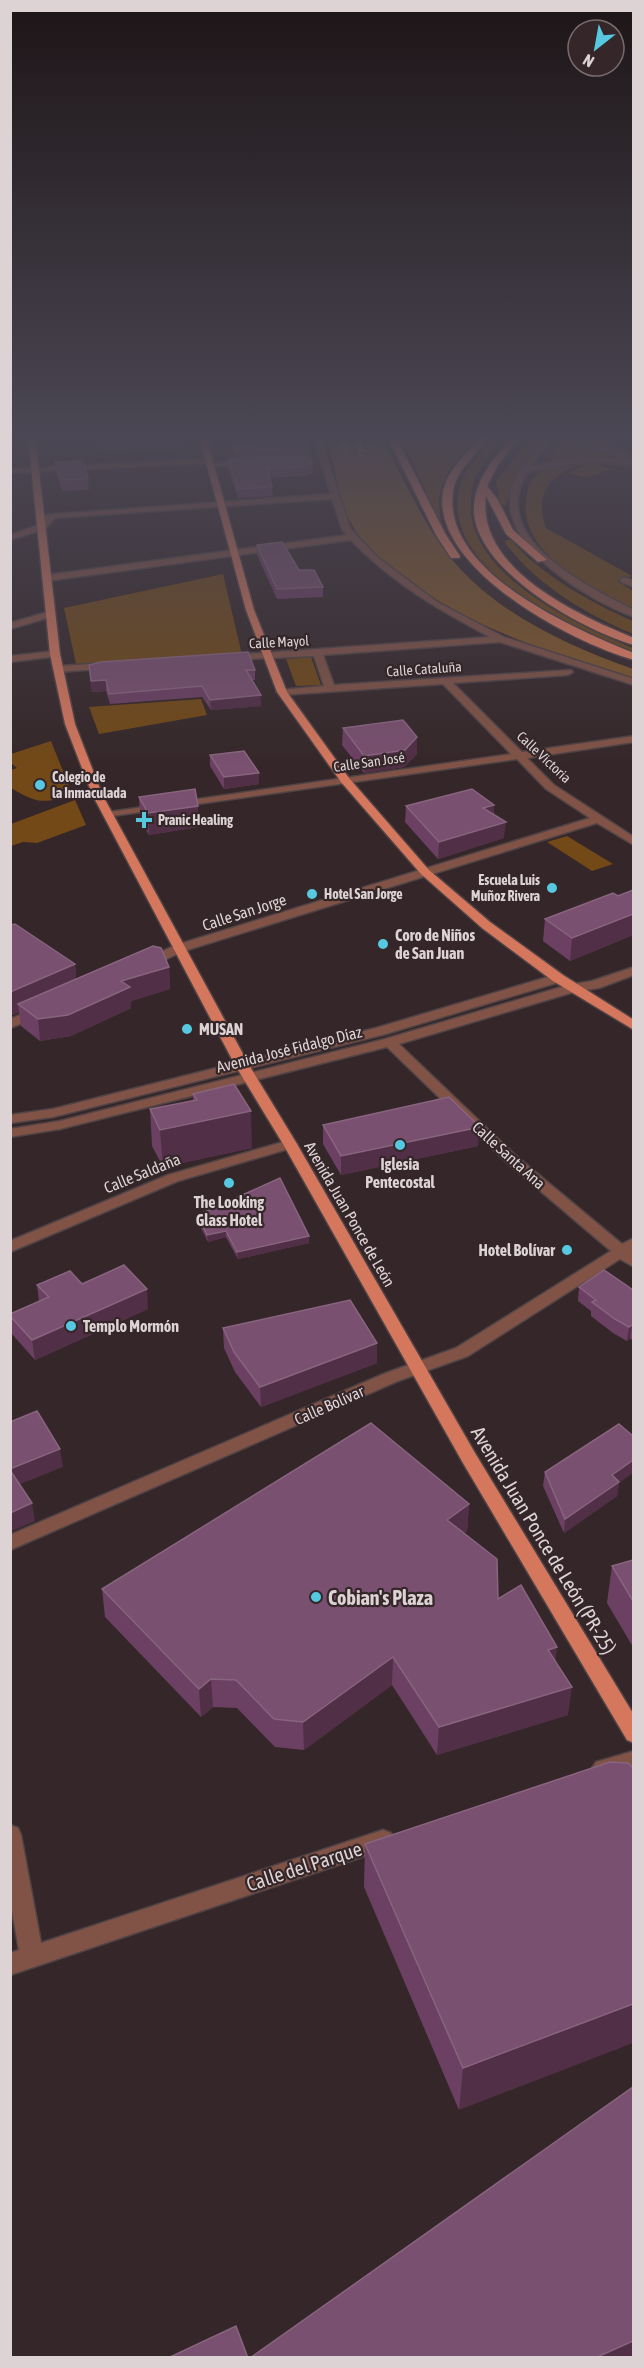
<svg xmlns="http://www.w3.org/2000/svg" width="644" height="2368" viewBox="0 0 644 2368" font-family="'Asap Condensed',sans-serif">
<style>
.green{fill:#724917}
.forest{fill:#835827}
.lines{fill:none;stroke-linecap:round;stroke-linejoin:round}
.minor-casing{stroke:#504345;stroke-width:3}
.major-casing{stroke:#504345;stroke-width:3}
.highway-casing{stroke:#504345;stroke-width:3}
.minor{fill:#815346;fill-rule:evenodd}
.major{fill:#d5775d;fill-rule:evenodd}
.highway{fill:#f68565;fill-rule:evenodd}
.rail-casing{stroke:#9e9395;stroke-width:4}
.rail{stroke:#352729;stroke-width:2;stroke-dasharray:8;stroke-linecap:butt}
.wall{fill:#6c4063}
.shaded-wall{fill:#512f46}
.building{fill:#79506f;stroke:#88647f;stroke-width:1.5}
.poi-dot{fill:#56c9e1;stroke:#352729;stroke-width:2}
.labels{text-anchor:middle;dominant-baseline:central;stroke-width:4.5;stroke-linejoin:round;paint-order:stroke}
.far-street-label{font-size:14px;fill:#ddd3d5;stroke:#352729}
.far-poi-label{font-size:14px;font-weight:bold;fill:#ddd3d5;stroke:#352729;text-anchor:start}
.street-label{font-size:16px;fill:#ddd3d5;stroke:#352729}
.poi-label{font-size:16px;font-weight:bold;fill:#ddd3d5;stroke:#352729;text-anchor:start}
.near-street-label{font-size:20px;fill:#ddd3d5;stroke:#352729}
.near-poi-label{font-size:20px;font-weight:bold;fill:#ddd3d5;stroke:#352729;text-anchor:start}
</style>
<rect width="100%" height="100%" fill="#352729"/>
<!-- green -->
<g class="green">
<path d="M401,436L478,437C453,463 433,482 441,521H439Z"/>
<path d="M495,438L503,439C494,450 483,463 476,476C473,482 472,491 471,499C464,573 576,625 633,648V652C572,627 427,565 463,477C470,462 485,450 495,438Z"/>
<polygon points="530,439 545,442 513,483 506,505 501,505 496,481"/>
<polygon points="562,442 598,452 611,458 589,456 547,461"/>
<path d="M566,462H618L633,465V468L593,463L611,469L587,478L568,473L591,463C556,468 532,491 546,528L632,576L617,581L633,591V610C593,588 519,555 526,500C529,473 543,468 566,462Z"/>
<path d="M506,540H511C539,574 594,604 633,621V634C585,614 537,585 505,543Z"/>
<polygon points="223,574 242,655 76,664 64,608"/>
<polygon points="311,657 321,685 296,686 286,659"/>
<polygon points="201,699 207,715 99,734 89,707"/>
<path d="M51,741L73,796C41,803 39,804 11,788V770L17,768L11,763V754Z"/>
<polygon points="75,800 86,825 37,843 23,842 11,846 11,824"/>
<polygon points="567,836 613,864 592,871 547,842"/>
</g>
<!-- forest -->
<path class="forest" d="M329,445L385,446C403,477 418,511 438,541C482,607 562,644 633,669V678C552,653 471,629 402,576C387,564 370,551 359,536C340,511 336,474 329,445Z"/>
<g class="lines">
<!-- minor casing -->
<g class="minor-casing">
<g id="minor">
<path d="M312,436H320L350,528L377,557L437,602L504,637L634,679V685L500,642L323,655L334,685L571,670L573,672L568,675L453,683L522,752L634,736V742L527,758L554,785L634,837V845L597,823L184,951L151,966H143L141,963L143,960L176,945L590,818L546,789L517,759L105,817L103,815L109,812L511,754L443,684L282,695L277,692L279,690L324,686L314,656L229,660L227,658L232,655L490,637C439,610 392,583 351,540L47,581L43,578L47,575L347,535L342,529L332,499L55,518L45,529L10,540V535L39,525L45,519H39L38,517L42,515L331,494Z"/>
<path d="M546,436H553L531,467C565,455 598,456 634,461V465C593,460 566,462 527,473C487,539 587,586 634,610V617C589,601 498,546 511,490C516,471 535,452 546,436Z"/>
<path d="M561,436C582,435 614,445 631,457L624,459Z"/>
<polygon points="212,459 209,463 10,473 10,469"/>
<polygon points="250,461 247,465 211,467 207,465 211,463"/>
<polygon points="624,577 634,581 634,587 621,582 620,580"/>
<polygon points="51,611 54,612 54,616 10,629 10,623"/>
<polygon points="55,651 60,654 58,656 10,662 10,656"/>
<polygon points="109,663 114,666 112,668 58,672 53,669 58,666"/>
<polygon points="634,967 634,975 599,988 574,992 399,1044 515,1155 622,1244 634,1238 632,1252 634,1267 620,1259 468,1356 398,1381 10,1550 10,1535 386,1373 456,1348 611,1251 505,1161 387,1047 60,1129 10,1137 10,1129 60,1121 385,1039 568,985 592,981"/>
<polygon points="558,974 564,978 563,981 386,1034 53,1117 10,1123 10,1115 53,1109 376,1028"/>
<polygon points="38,1008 45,1012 43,1015 10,1028 10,1019"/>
<polygon points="290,1140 297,1144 295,1147 178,1181 10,1252 10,1241 168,1175"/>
<polygon points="634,1751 634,1769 603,1777 596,1774 592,1768 596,1762"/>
<polygon points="10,1825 18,1828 21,1835 41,1943 383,1830 391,1833 394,1840 391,1847 383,1850 10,1975 10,1953 19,1950 10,1900"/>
</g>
</g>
<!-- major casing -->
<g class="major-casing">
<g id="major">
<polygon points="28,436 35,436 60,654 75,724 102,794 249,1065 297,1144 475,1453 634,1715 634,1743 627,1740 463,1463 283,1144 235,1065 92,794 65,724 50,654"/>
<polygon points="199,436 206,436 254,610 287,692 349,778 429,870 490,922 563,975 634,1020 634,1030 553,981 482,928 421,874 341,782 277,692 246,610"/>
</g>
</g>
<!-- highway casing -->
<g class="highway-casing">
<g id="highway">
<polygon points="387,436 395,436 446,535 460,556 459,558 451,558 436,535"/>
<path d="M483,436H491C478,453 456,469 453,492C442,572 574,629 634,653V660C572,643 431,568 443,492C447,470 468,451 483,436Z"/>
<path d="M513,436H521L498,465L487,486L498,500L513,530L547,560L538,562L506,534L486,496C476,569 578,615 634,638V645C583,631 477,571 474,512C473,481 494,458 513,436Z"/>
</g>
</g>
<!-- minor -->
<use href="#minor" class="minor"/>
<!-- major -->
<use href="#major" class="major"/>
<!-- highway -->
<use href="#highway" class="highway"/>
<!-- rail casing -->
<g class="rail-casing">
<g id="rail">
<polyline points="340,436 347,455"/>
<polyline points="357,436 362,455"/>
</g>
</g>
<!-- rail -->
<use href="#rail" class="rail"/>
</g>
<!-- wall -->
<g class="wall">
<polygon points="92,436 187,436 187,448 102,452"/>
<polygon points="268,436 302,436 306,448 306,456 313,464 313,474 308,474 308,476 270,478 272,487 273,496 238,498 228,468 228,459 236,459 233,453 233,446 253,445 253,438 268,438"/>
<polygon points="55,462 88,479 89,490 62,491 56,473"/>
<polygon points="257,545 299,570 323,587 323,597 277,599 257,555"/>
<polygon points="89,665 255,670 255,680 252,680 261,695 261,706 211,710 202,697 110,704 106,691 92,692"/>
<polygon points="343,728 417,754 404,767 364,773 342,745"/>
<polygon points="210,755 259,773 259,784 224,789 210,766"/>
<polygon points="139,797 198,806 198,827 149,835 140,819"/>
<polygon points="494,805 494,815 504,838 438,859 405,822 406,806"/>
<polygon points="633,890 633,935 570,961 543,941 545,919"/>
<polygon points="10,925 75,964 76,979 169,967 170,989 131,1001 131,1008 71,1036 40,1041 21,1026 19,1012 10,1016"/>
<polygon points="193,1094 252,1148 163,1167 152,1146 150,1109 193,1101"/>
<polygon points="323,1125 478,1146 341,1175 323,1144"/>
<polygon points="198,1215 309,1236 309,1243 238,1259 226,1237 208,1242 198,1222"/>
<polygon points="82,1284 148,1309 35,1360 12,1334 10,1314 39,1301 37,1285"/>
<polygon points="579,1287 633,1290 633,1341 630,1338 627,1341 613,1333 591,1316 591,1311 578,1301"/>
<polygon points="223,1328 377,1363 261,1407 235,1372 224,1348"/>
<polygon points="545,1472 619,1483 617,1496 564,1533 543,1486"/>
<polygon points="469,1504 467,1531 464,1533 498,1599 555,1661 568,1715 437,1755 392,1685 304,1750 275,1747 237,1708 213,1707 201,1717 105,1617 102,1589"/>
<polygon points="633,1560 633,1647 607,1603 612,1566"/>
<polygon points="610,1762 459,2110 364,1887 365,1844"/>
</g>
<!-- shaded-wall -->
<g class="shaded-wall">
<polygon points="106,680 106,691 92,692 91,681"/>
<polygon points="261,695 261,706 211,710 210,700"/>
<polygon points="417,737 417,754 404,767 364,773 364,756"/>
<polygon points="259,773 259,784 224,789 224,777"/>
<polygon points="494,805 493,822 483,808"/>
<polygon points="198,806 198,827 149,835 148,813"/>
<polygon points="506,822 504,838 438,859 439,842"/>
<polygon points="633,914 633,935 570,961 572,938"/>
<polygon points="75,964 77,987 18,1004 19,1012 10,1016 10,992"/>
<polygon points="169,967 170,989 131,1001 131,1008 71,1036 40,1041 38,1019 121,981"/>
<polygon points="251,1111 252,1148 163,1167 160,1130"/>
<polygon points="480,1127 478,1146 341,1175 341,1156"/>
<polygon points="226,1231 226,1237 208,1242 207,1235"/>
<polygon points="309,1236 309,1243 238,1259 237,1252"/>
<polygon points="147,1289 148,1309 35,1360 32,1340"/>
<polygon points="632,1325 630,1338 627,1341 629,1327"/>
<polygon points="377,1343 377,1363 261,1407 260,1387"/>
<polygon points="60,1449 63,1467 13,1487 10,1469"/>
<polygon points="633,1460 633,1473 619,1483 617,1496 564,1533 565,1519 612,1475"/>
<polygon points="32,1503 35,1521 10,1532 10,1513"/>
<polygon points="469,1504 467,1531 445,1548 447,1520"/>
<polygon points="557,1647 554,1675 548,1650"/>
<polygon points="393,1657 392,1685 304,1750 303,1722"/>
<polygon points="211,1679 213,1707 201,1717 199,1689"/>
<polygon points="572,1687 568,1715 437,1755 439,1727"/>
<polygon points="633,2004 633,2043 459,2110 463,2068"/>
<polygon points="633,2341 633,2358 595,2358"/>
</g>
<!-- building -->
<g class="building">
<polygon points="269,436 302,436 306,448 236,452 233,446 255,445 253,438 270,438"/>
<polygon points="309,456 313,464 308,464 308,466 267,469 272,487 238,489 228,459"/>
<polygon points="83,461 88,479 61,480 55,462"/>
<polygon points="282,542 299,570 314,570 323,587 277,589 257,545"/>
<polygon points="248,652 255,670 246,670 261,695 210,700 202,686 109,694 106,680 91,681 89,665 101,662"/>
<polygon points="403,720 417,737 405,750 364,756 343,728"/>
<polygon points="244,751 259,773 224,777 210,755"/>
<polygon points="195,789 198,806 148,813 139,797"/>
<polygon points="472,789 494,805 483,808 506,822 439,842 406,806"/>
<polygon points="633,890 633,914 572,938 545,919 613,893 618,896"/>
<polygon points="15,924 75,964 10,992 10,925"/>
<polygon points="153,946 161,948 169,967 121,981 130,987 68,1015 38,1019 18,1004"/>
<polygon points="234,1084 251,1111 160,1130 150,1109 197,1100 193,1094"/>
<polygon points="449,1097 480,1127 341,1156 323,1125"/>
<polygon points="280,1178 309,1236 237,1252 226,1231 207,1235 198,1215"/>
<polygon points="124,1265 147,1289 32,1340 10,1316 10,1314 49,1297 37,1285 70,1271 82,1284"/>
<polygon points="604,1270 633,1290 633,1326 632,1325 629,1327 615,1319 592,1302 596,1300 579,1287"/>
<polygon points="350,1300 377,1343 260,1387 234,1352 223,1328"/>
<polygon points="37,1411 60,1449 10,1469 10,1422"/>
<polygon points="371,1423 469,1504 447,1520 497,1559 498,1599 521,1585 557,1647 548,1650 572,1687 439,1727 393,1657 303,1722 274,1719 236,1680 211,1679 199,1689 102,1589"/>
<polygon points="619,1424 633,1436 633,1460 612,1475 619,1482 565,1519 545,1472"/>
<polygon points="10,1470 32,1503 10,1513"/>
<polygon points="633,1560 633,1601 612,1566"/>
<polygon points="610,1762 628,1763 633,1768 633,2004 463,2068 365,1844"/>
<polygon points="633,2087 633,2341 595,2358 250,2358"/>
<polygon points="236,2326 248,2358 168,2358"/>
</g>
<!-- sky -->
<linearGradient id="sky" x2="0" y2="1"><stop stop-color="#1d1517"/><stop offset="0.57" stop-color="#4b4754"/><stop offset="1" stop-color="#4b4754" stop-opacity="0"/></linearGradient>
<rect width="644" height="767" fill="url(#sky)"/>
<!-- markers -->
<g class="poi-dot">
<circle cx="40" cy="785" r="6"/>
<path d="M141 811h6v6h6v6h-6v6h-6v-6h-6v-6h6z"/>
<circle cx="552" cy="888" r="6"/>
<circle cx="312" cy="894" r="6"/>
<circle cx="383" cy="944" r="6"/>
<circle cx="187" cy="1029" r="6"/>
<circle cx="400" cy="1145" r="6"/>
<circle cx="229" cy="1183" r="6"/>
<circle cx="567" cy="1250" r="6"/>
<circle cx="71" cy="1326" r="6"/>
<circle cx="316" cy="1597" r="6"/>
</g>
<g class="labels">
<!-- far-street labels -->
<g class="far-street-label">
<text transform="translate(279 642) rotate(-3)">Calle Mayol</text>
<text transform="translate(424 669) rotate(-4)">Calle Cataluña</text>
<text transform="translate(544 757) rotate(43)">Calle Victoria</text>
<text transform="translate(369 762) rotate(-8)">Calle San José</text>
</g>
<!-- far-poi labels -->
<g class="far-poi-label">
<text x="52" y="777">Colegio de<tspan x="52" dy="16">la Inmaculada</tspan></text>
<text x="158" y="820">Pranic Healing</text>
<text x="540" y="880" text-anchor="end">Escuela Luis<tspan x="540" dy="16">Muñoz Rivera</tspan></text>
<text x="324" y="894">Hotel San Jorge</text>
</g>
<!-- street labels -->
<g class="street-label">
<text transform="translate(244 912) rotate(-18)">Calle San Jorge</text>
<text transform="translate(289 1049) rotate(-14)">Avenida José Fidalgo Díaz</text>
<text transform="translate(509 1155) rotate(42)">Calle Santa Ana</text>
<text transform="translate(142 1173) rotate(-22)">Calle Saldaña</text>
<text transform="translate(350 1214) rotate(60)">Avenida Juan Ponce de León</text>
<text transform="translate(329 1405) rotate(-24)">Calle Bolívar</text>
</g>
<!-- poi labels -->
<g class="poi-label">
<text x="395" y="935">Coro de Niños<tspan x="395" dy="18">de San Juan</tspan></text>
<text x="199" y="1029">MUSAN</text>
<text x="400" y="1164" text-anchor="middle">Iglesia<tspan x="400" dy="18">Pentecostal</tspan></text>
<text x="229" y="1202" text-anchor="middle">The Looking<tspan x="229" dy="18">Glass Hotel</tspan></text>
<text x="555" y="1250" text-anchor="end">Hotel Bolívar</text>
<text x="83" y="1326">Templo Mormón</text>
</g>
<!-- near-street labels -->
<g class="near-street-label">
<text transform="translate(544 1540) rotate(59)">Avenida Juan Ponce de León (PR-25)</text>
<text transform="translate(304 1866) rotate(-18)">Calle del Parque</text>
</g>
<!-- near-poi labels -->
<g class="near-poi-label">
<text x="328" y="1597">Cobian's Plaza</text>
</g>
</g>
<!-- border -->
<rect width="644" height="2368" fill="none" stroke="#ddd3d5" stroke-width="24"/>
<!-- north arrow -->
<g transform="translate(596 48) rotate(211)"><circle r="28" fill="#352729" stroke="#786c6e" stroke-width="1.5"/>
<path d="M0-4.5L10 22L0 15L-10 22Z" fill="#56c9e1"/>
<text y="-9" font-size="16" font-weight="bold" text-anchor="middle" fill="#ddd3d5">N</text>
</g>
</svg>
